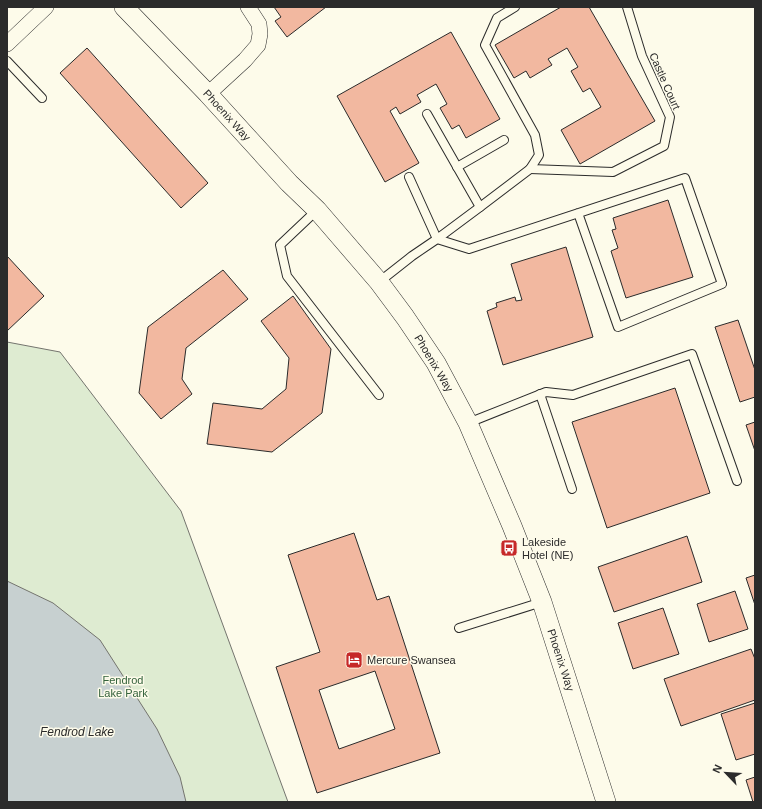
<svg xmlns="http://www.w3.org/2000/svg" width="762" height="809" viewBox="0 0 762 809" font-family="Arial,sans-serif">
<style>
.green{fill:#deebd1;stroke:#74746e}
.water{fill:#c7d0d0;stroke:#74746e}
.building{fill:#f2b8a0;stroke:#2b2b2b;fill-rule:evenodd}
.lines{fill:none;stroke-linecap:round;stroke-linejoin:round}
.service-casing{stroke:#2b2b2b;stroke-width:10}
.minor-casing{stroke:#2b2b2b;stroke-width:16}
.tertiary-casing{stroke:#2b2b2b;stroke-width:20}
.service{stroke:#fdfbea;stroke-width:8}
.minor{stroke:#fdfbea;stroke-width:15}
.tertiary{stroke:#fdfbea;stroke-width:19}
.labels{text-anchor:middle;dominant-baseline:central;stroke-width:3;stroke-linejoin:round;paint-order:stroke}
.street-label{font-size:11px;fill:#2b2b2b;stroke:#fdfbea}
.poi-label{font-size:11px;fill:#2b2b2b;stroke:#fdfbea;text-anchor:start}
.park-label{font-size:11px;fill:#34623c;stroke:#fdfbea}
.water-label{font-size:12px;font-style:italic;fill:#2b2b2b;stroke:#fdfbea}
</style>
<rect width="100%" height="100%" fill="#fdfbea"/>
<!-- green -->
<polygon class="green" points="7,342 60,352 181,511 288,802 7,802"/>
<!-- water -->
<polygon class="water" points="7,581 53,603 100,640 157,729 180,777 186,802 7,802"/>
<!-- building -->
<g class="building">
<polygon points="274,7 326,7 287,37 275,21 281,17"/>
<polygon points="561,7 589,7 655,121 580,164 561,130 601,107 590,88 583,92 571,71 578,67 567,48 548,59 552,65 530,78 526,71 514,78 495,45"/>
<polygon points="451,32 500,119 466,138 459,125 452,129 440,108 447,104 436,84 417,95 421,102 400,114 396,107 390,111 419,163 385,182 337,96"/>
<polygon points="87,48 208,183 181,208 60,73"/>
<polygon points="668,200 693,277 626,298 611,251 618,248 612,230 616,229 613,218"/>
<polygon points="566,247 593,337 503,365 487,311 497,307 496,303 515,297 516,301 522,300 511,264"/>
<polygon points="7,256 44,296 7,331"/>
<polygon points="223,270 248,299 186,348 182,379 192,394 161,419 139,393 148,327"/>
<polygon points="293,296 331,349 322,413 272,452 207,444 213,403 262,409 286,389 289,358 261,321"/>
<polygon points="738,320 755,370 755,397 740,402 715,327"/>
<polygon points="675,388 710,493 607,528 572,422"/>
<polygon points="755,422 755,451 746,425"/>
<path d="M354,533L377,600L389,596L440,753L317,793L276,667L320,652L288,555ZM375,671L395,729L339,749L319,690Z"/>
<polygon points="687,536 702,582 614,612 598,567"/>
<polygon points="755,575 755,605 746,578"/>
<polygon points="735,591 748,629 709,642 697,604"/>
<polygon points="663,608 679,654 633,669 618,623"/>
<polygon points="751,649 755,659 755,700 681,726 664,679"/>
<polygon points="755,703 755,754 736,760 721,714"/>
<polygon points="755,777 755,802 753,802 746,780"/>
</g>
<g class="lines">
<!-- service casing -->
<g class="service-casing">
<g id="service">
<polyline points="7,61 42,98"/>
<polyline points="427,114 480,207"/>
<polyline points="457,167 504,140"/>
<polyline points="530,169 613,172 664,146 670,117 642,56 627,7"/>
<polyline points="409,177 437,239 469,249 685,178 722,284 618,327 578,213"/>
<polyline points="317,210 280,245 287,276 379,395"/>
<polyline points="379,282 412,256 437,239 480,207 530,169 539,155 535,135 485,45 497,18 515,7"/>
<polyline points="540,394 572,489"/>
<polyline points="468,423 546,392 573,395 692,354 737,481"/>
<polyline points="459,628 542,602"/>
</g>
</g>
<!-- minor casing -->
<g class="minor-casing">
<g id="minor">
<polyline points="7,44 46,7"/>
<polyline points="208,94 245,60 258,45 260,34 259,24 248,7"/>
</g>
</g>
<!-- tertiary casing -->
<g class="tertiary-casing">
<polyline id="tertiary" points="124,7 208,94 289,183 317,210 379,282 405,317 436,363 468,423 512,526 542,602 606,802"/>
</g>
<!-- service -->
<use href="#service" class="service"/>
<!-- minor -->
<use href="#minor" class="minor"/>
<!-- tertiary -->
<use href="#tertiary" class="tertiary"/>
</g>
<!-- icons -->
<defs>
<g id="bus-square" transform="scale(0.9)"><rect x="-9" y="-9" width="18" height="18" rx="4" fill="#c62828" stroke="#fdfbea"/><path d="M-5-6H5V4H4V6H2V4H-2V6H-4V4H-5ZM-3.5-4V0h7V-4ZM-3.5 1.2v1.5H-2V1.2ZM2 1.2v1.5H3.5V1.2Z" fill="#fff"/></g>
<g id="hotel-square" transform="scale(0.9)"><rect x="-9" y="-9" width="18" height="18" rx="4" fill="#c62828" stroke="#fdfbea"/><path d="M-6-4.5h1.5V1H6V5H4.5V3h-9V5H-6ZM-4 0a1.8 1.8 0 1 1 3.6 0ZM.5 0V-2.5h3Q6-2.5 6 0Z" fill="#fff"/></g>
</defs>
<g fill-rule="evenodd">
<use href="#bus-square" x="509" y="548"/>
<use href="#hotel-square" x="354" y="660"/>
</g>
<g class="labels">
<!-- street labels -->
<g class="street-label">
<text transform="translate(665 81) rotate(66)">Castle Court</text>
<text transform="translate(227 115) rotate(48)">Phoenix Way</text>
<text transform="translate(434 363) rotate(59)">Phoenix Way</text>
<text transform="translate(561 660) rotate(72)">Phoenix Way</text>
</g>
<!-- poi labels -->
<g class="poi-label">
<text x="522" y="542">Lakeside<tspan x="522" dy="13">Hotel (NE)</tspan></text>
<text x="367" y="660">Mercure Swansea</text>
</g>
<!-- park labels -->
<g class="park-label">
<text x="123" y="680">Fendrod<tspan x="123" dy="13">Lake Park</tspan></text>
</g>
<!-- water labels -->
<g class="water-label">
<text x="77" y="732">Fendrod Lake</text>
</g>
</g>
<!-- border -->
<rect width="762" height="809" fill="none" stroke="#2b2b2b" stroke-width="16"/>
<!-- north arrow -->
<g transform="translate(726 773) rotate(295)" stroke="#fdfbea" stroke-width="3" paint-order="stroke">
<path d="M0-3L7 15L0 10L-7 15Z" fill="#2b2b2b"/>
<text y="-6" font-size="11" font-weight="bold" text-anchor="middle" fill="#2b2b2b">N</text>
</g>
</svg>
